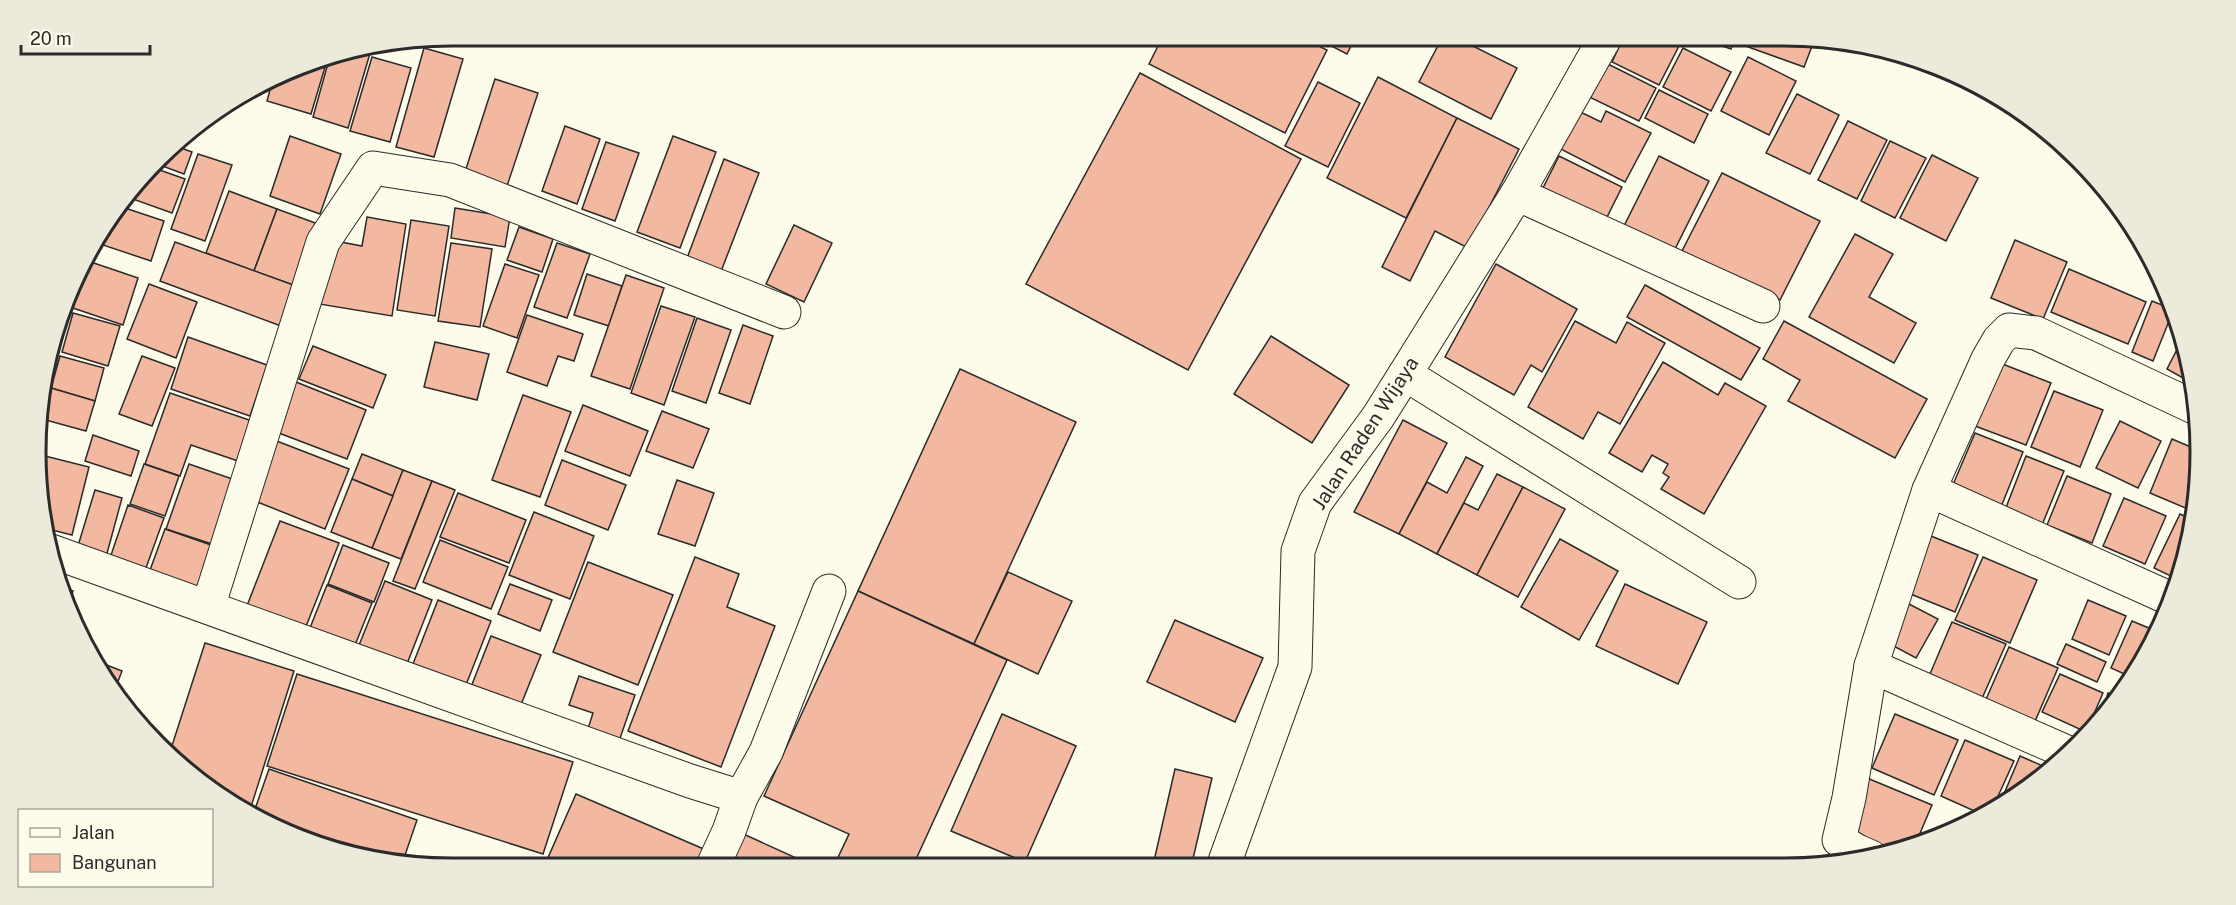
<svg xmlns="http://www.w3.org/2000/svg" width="2236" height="905" viewBox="0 0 2236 905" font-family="'Public Sans',sans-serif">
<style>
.building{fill:#f2b8a0;stroke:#2b2b2b;stroke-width:1.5}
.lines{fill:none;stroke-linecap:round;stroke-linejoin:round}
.minor-casing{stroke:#2b2b2b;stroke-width:35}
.minor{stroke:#fdfbea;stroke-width:33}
.labels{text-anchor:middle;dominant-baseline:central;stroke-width:4.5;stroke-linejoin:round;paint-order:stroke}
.street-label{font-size:20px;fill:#2b2b2b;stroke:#fdfbea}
.rim{fill:none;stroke:#2b2b2b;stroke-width:3}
</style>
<rect width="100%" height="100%" fill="#fdfbea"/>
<!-- building -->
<g class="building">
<polygon points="1163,36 1298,36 1327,50 1285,133 1149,64"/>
<polygon points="1312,36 1356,36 1347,54"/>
<polygon points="1443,36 1453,36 1517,68 1491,119 1419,82"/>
<polygon points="1624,36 1674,36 1682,40 1659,85 1612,62"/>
<polygon points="1694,36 1735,36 1731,49"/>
<polygon points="1743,36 1784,36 1814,41 1804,67 1740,44"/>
<polygon points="424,48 463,59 434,157 396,147"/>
<polygon points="1683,48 1731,72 1711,111 1663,87"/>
<polygon points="371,50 348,128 313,117 330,56"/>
<polygon points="328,57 311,114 267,101 273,79 318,58"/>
<polygon points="372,57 411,68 390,142 350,131"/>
<polygon points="1748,57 1796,81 1769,135 1721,111"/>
<polygon points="1600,60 1656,88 1639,121 1583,94"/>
<polygon points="1140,73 1301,159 1188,370 1026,284"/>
<polygon points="1378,77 1457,118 1406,218 1327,178"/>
<polygon points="495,79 538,93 505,192 463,178"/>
<polygon points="1318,82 1360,103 1328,167 1285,146"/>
<polygon points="1659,90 1708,114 1694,143 1645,118"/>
<polygon points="1797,94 1839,115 1810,174 1766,153"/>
<polygon points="1568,106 1601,122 1606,111 1651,133 1625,182 1549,143"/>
<polygon points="1457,118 1519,149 1468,248 1435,231 1410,281 1382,267"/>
<polygon points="1848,121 1887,140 1857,199 1818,180"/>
<polygon points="565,126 600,139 577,204 542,191"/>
<polygon points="290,136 341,154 320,214 270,196"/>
<polygon points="673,136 716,152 680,248 637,232"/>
<polygon points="1890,141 1926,158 1895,218 1861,201"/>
<polygon points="606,142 639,153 615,221 582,209"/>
<polygon points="173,145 192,152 184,174 157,164"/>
<polygon points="198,154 232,165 205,241 171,229"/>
<polygon points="1932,155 1978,178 1946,241 1900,218"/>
<polygon points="1559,156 1622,187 1604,223 1541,192"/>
<polygon points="1659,156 1709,181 1670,259 1620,234"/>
<polygon points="724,159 759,173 720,274 686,261"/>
<polygon points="154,168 185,179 172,213 130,198"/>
<polygon points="1722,173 1820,221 1780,300 1682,251"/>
<polygon points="229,191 277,209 254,271 206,253"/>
<polygon points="122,207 164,221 151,261 94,242"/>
<polygon points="455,208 510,217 505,247 451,238"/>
<polygon points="277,209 318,224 296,286 254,271"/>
<polygon points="367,217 406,224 392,316 319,304 330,240 362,246"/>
<polygon points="411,220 449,226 435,316 397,310"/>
<polygon points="794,225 832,243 804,302 766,284"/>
<polygon points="519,227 553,239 542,272 507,260"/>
<polygon points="1855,234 1893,254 1869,297 1916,323 1894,363 1809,317"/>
<polygon points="2015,240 2067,262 2043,319 1991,298"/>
<polygon points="175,242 296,286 281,326 160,281"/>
<polygon points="451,243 492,249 480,327 438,321"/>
<polygon points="557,243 590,254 567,318 534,307"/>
<polygon points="85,260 138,278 123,325 70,307"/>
<polygon points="505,264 539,275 517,338 483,326"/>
<polygon points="1496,264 1577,309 1542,372 1531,365 1514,395 1445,357"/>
<polygon points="2069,269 2146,302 2128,344 2051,312"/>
<polygon points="587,274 622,286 609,326 574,315"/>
<polygon points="626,275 664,288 630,389 591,376"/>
<polygon points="149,284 197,302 176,358 127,339"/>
<polygon points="1645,285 1760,348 1741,380 1627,317"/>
<polygon points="2152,301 2172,309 2173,311 2153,361 2132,352"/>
<polygon points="661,306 695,317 664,405 631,393"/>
<polygon points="73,313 120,326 108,366 62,352"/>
<polygon points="527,315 583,334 574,361 558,356 547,386 507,372"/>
<polygon points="59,316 65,318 40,400 40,398"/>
<polygon points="697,318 731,330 706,403 672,391"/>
<polygon points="1575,321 1616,343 1627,322 1665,343 1620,424 1598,412 1583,439 1528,407"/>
<polygon points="1784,321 1927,399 1895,458 1788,401 1800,380 1763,359"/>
<polygon points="743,325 773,336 750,404 719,393"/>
<polygon points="1271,336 1349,385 1312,443 1234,394"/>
<polygon points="188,337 267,365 250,416 171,389"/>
<polygon points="2183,338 2186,344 2192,383 2167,369"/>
<polygon points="435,342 489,354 477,400 424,387"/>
<polygon points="313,346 386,375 373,408 299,379"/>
<polygon points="60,356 104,368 95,401 51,388"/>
<polygon points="142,356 175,368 152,426 119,414"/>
<polygon points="1663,362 1718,395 1725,383 1766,406 1704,514 1661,489 1669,477 1663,473 1668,464 1652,455 1642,472 1609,453"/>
<polygon points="2000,363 2051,383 2026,445 1975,426"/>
<polygon points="960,369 1076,422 974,644 858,591"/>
<polygon points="291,380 366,410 347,459 271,430"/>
<polygon points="51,388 95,401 86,431 42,419"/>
<polygon points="2054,391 2103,410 2080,467 2031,447"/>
<polygon points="170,393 252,421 238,461 191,445 180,476 145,464"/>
<polygon points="523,395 571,412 540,497 492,480"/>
<polygon points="583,405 648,431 630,476 565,451"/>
<polygon points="662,411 709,429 693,468 646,451"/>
<polygon points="1403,420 1447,443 1399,534 1354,512"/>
<polygon points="2120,421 2161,441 2138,488 2096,468"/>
<polygon points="1975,433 2023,452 2001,507 1952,487"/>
<polygon points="93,435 139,451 131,476 85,461"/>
<polygon points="269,438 349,469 325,529 245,497"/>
<polygon points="2172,439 2198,450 2195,512 2150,493"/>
<polygon points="362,454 403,470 393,496 352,479"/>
<polygon points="41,455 89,467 72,535 44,528"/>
<polygon points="2026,456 2064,471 2042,525 2005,510"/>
<polygon points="1466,457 1483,466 1437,554 1399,534 1427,482 1447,493"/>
<polygon points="562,460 626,485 608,530 545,505"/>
<polygon points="144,464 179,476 165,516 130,504"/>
<polygon points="189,464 238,481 215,545 166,529"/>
<polygon points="403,470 432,481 401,559 372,548"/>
<polygon points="1497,474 1523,487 1477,575 1437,554 1464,503 1478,510"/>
<polygon points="2067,476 2111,494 2092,543 2047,525"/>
<polygon points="352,479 393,496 372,548 331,532"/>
<polygon points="677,480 714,493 695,546 658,534"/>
<polygon points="432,481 455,490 415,589 393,581"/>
<polygon points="1523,487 1565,509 1518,597 1477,575"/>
<polygon points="95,490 122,498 106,557 77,549"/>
<polygon points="458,493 526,520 509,563 440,537"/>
<polygon points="2124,498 2166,516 2145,564 2103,546"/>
<polygon points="128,505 164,518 142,579 107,567"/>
<polygon points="534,512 594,536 570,599 509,575"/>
<polygon points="2180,514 2193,520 2179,580 2154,568"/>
<polygon points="280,521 339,543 301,639 243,616"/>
<polygon points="165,529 214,546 196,598 146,581"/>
<polygon points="1931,536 1978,555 1955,612 1908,593"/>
<polygon points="1560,539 1618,571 1579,640 1521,607"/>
<polygon points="440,540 508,567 491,609 423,582"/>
<polygon points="343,545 389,563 374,602 328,584"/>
<polygon points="695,557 739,574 727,607 775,626 721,767 628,731"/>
<polygon points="1983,557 2037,580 2010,643 1955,620"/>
<polygon points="588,562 673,595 638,685 553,652"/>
<polygon points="1008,572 1072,601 1038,674 974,644"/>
<polygon points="385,581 432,600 403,674 355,655"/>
<polygon points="510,584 552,600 540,631 498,614"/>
<polygon points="1625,584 1707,622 1678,684 1596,646"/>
<polygon points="327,585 372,603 351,655 306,638"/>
<polygon points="65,588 73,591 70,602"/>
<polygon points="858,591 1007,660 912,868 833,868 849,834 764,796"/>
<polygon points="438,600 491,621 464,690 411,669"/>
<polygon points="2088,600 2126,616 2109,655 2072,639"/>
<polygon points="1907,603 1938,619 1916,658 1886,642"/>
<polygon points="1175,620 1263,658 1235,722 1147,682"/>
<polygon points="2132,621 2156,631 2133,678 2111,668"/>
<polygon points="1952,622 2006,644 1980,703 1927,681"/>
<polygon points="491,636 541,655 518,712 469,692"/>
<polygon points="205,643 294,671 250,810 199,783 169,755"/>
<polygon points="2066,644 2106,662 2097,682 2057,664"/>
<polygon points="2009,647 2058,668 2033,726 1983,706"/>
<polygon points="91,659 122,671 114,692 92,661"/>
<polygon points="297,674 573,762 543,854 267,766"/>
<polygon points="2060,674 2103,693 2086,732 2042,712"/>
<polygon points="579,676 635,695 618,744 587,732 593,713 569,705"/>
<polygon points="2108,693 2119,696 2100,718"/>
<polygon points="1002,714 1076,746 1025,862 951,831"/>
<polygon points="1895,714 1958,740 1934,795 1872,768"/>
<polygon points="1965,740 2014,761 1994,805 1981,814 1941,796"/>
<polygon points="2020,756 2052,770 2001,801"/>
<polygon points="269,769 417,820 403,861 359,854 284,828 254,812"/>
<polygon points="1175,769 1212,778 1191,867 1182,867 1154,861"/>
<polygon points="1867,778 1932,805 1915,845 1894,850 1845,830"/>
<polygon points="576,794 706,850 698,868 566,869 547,860"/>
<polygon points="739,832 818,868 722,868"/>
<polygon points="1805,860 1819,865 1803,865"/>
</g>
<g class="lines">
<!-- minor casing -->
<g class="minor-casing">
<g id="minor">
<polyline points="1517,194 1763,306"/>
<polyline points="1405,374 1739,582"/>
<polyline points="1929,490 2171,599"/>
<polyline points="51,551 690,781 741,797 729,831 712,868"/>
<polyline points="208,607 323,242 373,168 450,180 784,312"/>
<polyline points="1871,666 2069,753"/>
<polyline points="741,797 766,752 829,591"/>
<polyline points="1871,857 1857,851 1839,840 1849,798 1871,666 1929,490 1988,359 1999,340 2009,330 2036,333 2196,408"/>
<polyline points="1223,867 1295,667 1298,551 1315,503 1378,417 1405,374 1517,194 1606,36"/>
</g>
</g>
<!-- minor -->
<use href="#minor" class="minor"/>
</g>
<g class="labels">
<!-- street labels -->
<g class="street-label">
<text transform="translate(1365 433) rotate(-57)">Jalan Raden Wijaya</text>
</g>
</g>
<!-- crop -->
<path d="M0 0H2236V905H0ZM452 46H1784A406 406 0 0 1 2190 452V452A406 406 0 0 1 1784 858H452A406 406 0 0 1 46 452V452A406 406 0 0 1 452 46Z" fill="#eceadb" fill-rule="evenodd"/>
<path class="rim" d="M452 46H1784A406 406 0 0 1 2190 452V452A406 406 0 0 1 1784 858H452A406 406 0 0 1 46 452V452A406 406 0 0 1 452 46Z"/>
<!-- legend -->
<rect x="18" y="809" width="195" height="78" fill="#fdfbea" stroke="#a9a89e" stroke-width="1.5"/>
<rect x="30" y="828" width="30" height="9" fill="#fdfbea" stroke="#a9a89e" stroke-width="1.5"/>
<text x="72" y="839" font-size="18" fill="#2b2b2b">Jalan</text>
<rect x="30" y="854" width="30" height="18" fill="#f2b8a0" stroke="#a9a89e" stroke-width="1.5"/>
<text x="72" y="869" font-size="18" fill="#2b2b2b">Bangunan</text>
<!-- scale -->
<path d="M21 45v9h129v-9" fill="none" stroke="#2b2b2b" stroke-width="3"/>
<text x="30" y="45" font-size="18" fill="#2b2b2b" stroke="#fdfbea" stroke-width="4.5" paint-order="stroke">20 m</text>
</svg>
